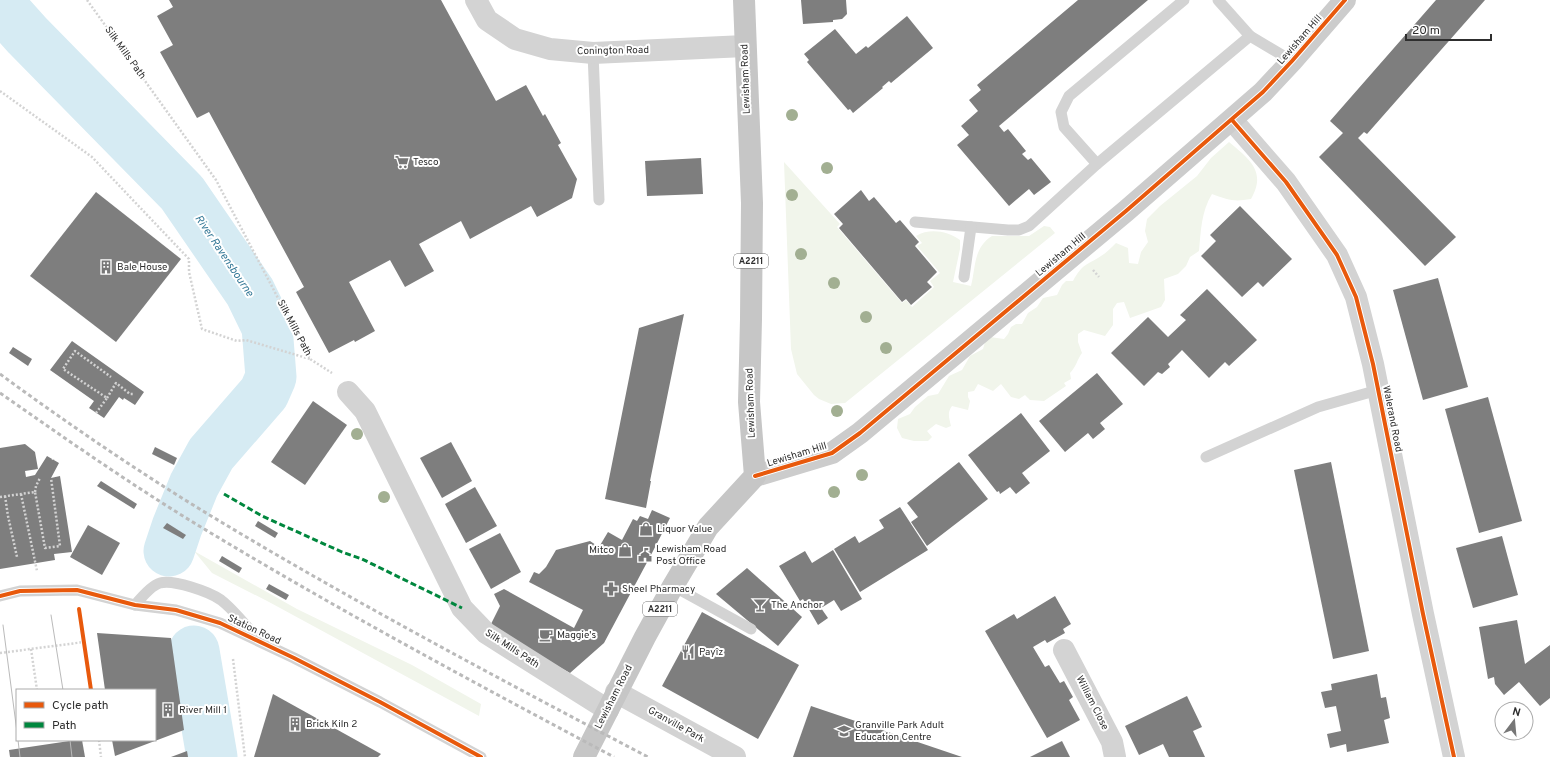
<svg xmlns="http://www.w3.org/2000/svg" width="1550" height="757" viewBox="0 0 1550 757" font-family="Overpass,sans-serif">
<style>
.green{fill:#f1f5eb}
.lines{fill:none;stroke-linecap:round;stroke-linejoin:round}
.river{stroke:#d6ebf3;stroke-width:51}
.building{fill:#7e7e7e}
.path{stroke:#d3d3d3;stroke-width:2.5;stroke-dasharray:2 2;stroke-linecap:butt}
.lane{stroke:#d3d3d3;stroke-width:11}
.street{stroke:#d3d3d3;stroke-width:22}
.secondary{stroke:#ccc;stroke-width:22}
.primary{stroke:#c6c6c6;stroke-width:22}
.tram{stroke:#bababa;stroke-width:1}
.rail{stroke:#bababa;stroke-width:3;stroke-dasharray:4 3;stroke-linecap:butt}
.quiet{stroke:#00873e;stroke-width:3;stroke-dasharray:6 3;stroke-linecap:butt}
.cycleway-casing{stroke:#fff;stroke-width:6}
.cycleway{stroke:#e8590c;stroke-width:4}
.tree{fill:#a2af92}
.labels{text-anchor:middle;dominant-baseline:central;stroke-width:4;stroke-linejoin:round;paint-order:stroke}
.shield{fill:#fff;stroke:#6d6d6d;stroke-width:1}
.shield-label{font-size:9px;font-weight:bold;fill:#2e2e2e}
.street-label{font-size:10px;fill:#2e2e2e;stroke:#fff}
.poi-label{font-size:10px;fill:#2e2e2e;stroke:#fff;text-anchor:start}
.water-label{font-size:11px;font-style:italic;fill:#357997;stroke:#fff}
</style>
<rect width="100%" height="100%" fill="#fff"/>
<!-- green -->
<g class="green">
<path d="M1229,142C1249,159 1267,171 1251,199C1234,202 1228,200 1212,194C1201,212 1201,231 1199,251L1190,257L1186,266L1178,274L1164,279L1165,300L1161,307L1130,318L1124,302L1117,303L1113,309V325L1105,336L1084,330L1078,334V342L1082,353C1077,360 1076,367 1070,373L1071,379L1064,383L1066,386L1044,401L1030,400L1025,395L1019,399L1011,397L1001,384L993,391L978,384L974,391L968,392V397L970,401L968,410L952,406C947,413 949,417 951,426L946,428L936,424L927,431L932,437L928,441H914L902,438L897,428L898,419L910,414L915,407L928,396L938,394L949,376L962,370L970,356L983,349L986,339L990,337L1004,339L1008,334L1011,327L1016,324H1022L1028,313L1037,307L1043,298L1057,295L1062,285L1066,281H1073C1083,263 1086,266 1101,256C1106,253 1111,248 1116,243L1128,248L1129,263L1138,264L1141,252L1148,242L1145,231L1147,219L1160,206L1197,176L1211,158Z"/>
<path d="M784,162L840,224L837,227L902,303L906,300L912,307L934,287L930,281L940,273L917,246L922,243L916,236C930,228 947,231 960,240V249L953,282L971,286C976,267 973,248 992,236H1029L1044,226L1050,227L1055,233L845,403L831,404L819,399L814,395L797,374L791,349Z"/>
<polygon points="194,551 297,609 412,665 481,704 479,716 269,602 212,573"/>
</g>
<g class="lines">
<!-- river -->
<g class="river">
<polyline points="0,5 27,35 182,193 250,292 267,327 271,377 264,393 211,454 194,485 177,527 169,551"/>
<polyline points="194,651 212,757"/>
</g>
</g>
<!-- building -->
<g class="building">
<polygon points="169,0 441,0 496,101 526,85 543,116 545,114 561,143 558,145 577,179 572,198 537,217 531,206 470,239 461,221 419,244 434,271 405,287 390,260 349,282 375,331 355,342 354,340 329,353 296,292 304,287 209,112 197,118 160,52 173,45 157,16 173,7"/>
<polygon points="801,0 846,0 847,14 842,19 833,20 833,22 803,24"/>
<polygon points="1078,0 1148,0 999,126 1004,132 1008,129 1026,151 1022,154 1028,160 1031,158 1051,182 1034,195 1029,189 1009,206 957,145 969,135 961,126 978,111 969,100 981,90 977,85"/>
<polygon points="1436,0 1485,0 1367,134 1364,132 1358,138 1456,237 1425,266 1319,157 1343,133 1330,121"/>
<polygon points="907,16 933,48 891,83 889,81 882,87 883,88 853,113 850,109 848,110 807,62 809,60 804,54 835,29 856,54 866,46 868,48"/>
<polygon points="701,158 703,194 647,196 645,161"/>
<polygon points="861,190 869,201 874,197 896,223 900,220 919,242 915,246 937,272 927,282 932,287 911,305 906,299 902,302 839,228 843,224 834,214"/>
<polygon points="96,192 181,259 116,342 30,276"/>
<polygon points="1240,206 1292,259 1263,287 1258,282 1242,297 1201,256 1216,241 1210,235"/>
<polygon points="1438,278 1468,387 1423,400 1393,290"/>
<polygon points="1207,289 1257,340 1229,366 1225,362 1209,378 1182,350 1168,364 1170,367 1162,374 1158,372 1144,386 1111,353 1148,317 1168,337 1186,320 1180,315"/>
<polygon points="684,314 650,481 651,481 646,508 605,499 639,328"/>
<polygon points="72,341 144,392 135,405 124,398 123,400 119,397 104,418 89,408 94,401 50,370"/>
<polygon points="13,347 32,359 28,366 9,353"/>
<polygon points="1097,373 1123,404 1100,423 1105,429 1093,439 1088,433 1065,452 1039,421"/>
<polygon points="1488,397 1522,521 1479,533 1445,409"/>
<polygon points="313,401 347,425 305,485 271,462"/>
<polygon points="1021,413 1050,451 1022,473 1030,483 1016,494 1010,487 1000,494 999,491 997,492 968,455"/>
<polygon points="451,442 472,481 442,498 420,458"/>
<polygon points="25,444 35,452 38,469 25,471 26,477 35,475 47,456 59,463 51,478 60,476 72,552 54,554 55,560 0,569 0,448"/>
<polygon points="155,447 177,458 174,465 152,454"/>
<polygon points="959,462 988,499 927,546 911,522 918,517 907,503"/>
<polygon points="1331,462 1369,651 1333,659 1294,470"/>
<polygon points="101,481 137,504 134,509 97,486"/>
<polygon points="475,487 497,526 466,543 445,504"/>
<polygon points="900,507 928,550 860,592 834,549 855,536 859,543 884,528 879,520"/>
<polygon points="652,510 670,518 652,553 604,643 570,673 489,628 500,606 494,594 504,589 574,628 583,610 529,582 534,572 539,574 546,567 556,550 590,541 599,547 608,532 622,540 633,519 637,521 640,516 648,519"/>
<polygon points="258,521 278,533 275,538 255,526"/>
<polygon points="167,523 186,535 183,539 163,528"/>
<polygon points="88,525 120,543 102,575 70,557"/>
<polygon points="500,533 521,572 491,589 469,549"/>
<polygon points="1502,536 1518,595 1473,608 1456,548"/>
<polygon points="833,550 862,599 841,611 834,600 821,608 828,618 818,625 803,599 800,601 779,566 805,551 812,563"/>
<polygon points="222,556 242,568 239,573 219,561"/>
<polygon points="747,568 802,617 778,646 716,594"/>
<polygon points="269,584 289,595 286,600 266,589"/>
<polygon points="1055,596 1071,624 1063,629 1065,633 1047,643 1045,640 1033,647 1045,667 1049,665 1060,683 1064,681 1073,697 1069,700 1080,720 1047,738 985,631 1014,614 1017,619"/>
<polygon points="702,612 799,665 758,739 662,686"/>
<polygon points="1517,620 1525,664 1550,645 1550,698 1540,706 1519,682 1504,695 1495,684 1494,677 1488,679 1479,627"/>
<polygon points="97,633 171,638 184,730 115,756 112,740 155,740 155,690 105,690"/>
<polygon points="1377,674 1381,698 1386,697 1390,718 1384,720 1389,743 1347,752 1346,744 1330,748 1327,734 1341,731 1336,706 1325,708 1321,692 1332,690 1331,684"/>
<polygon points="273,694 381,754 378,757 254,757"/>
<polygon points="1187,696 1202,727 1193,731 1205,757 1169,757 1163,744 1139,755 1125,726"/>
<polygon points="811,706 962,757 793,757"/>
<polygon points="76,740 82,740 85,757 10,757 9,750"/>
<polygon points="1062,741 1070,757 1030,757"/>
<polygon points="187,751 188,757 171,757"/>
</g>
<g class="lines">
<!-- path -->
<g class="path">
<polyline points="87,0 216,180 310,359 332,373"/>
<polyline points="0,91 92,157 189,259 189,272 202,329 237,341 246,340 310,359"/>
<polyline points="1093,270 1099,277"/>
<polyline points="107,398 116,383 130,394 134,394"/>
<polyline points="96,413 107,398 63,369 75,351 111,377"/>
<polyline points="53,460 53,459"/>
<polyline points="35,492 36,486 40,478"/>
<polyline points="21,494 37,571"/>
<polyline points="5,496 8,516 17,557"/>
<polyline points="0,497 35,492 45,548 60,546 51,478"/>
<polyline points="79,611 91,690"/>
<polyline points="31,649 37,690"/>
<polyline points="0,653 84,642"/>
<polyline points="233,659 245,757"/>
<polyline points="99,740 101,757"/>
</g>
<!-- lane -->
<g class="lane">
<polyline points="1218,0 1250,36"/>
<polyline points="593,53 599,200"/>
<polyline points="1097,164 1250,36 1292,61"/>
<polyline points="915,222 1008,230 1019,230 1029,226 1097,164 1064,127 1061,112 1069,96 1184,0"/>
<polyline points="964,277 971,227"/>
<polyline points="1206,457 1318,407 1378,390"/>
<polyline points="673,586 751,629"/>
<polyline points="0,596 20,591 77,590 135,605 176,610 220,623 294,658 380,702 481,757"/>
<path d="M135,605C140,599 152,585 160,583C173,579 210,592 221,600C234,610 246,626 257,638"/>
</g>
<!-- street -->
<g class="street">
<polyline points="476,0 487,20 515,39 550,49 593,53 745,46"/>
<polyline points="1232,120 1286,182 1337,255 1356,297 1373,364 1423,614 1454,757"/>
<polyline points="348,392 365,411 462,608 486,633 608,710"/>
<polyline points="1064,650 1112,742 1115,757"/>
<polyline points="616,692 735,757"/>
</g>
<!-- secondary -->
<polyline class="secondary" points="755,476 832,453 860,433 1126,211 1263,92 1292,61 1345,0"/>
<!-- primary -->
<polyline class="primary" points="584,757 645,637 673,586 708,527 755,476 749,402 751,319 752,203 744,0"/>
<!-- tram -->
<g class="tram">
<polyline points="51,615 63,690"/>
<polyline points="3,625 17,732"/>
<polyline points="18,740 20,757"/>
<polyline points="70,740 72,757"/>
</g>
<!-- rail -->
<g class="rail">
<path d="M0,374C64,421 130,466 198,508C344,597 496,677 648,757"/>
<path d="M0,393C63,437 126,481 191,521C329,605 471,681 614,757"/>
</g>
<!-- quiet -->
<polyline class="quiet" points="224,494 262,516 342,552 362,559 462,608"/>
<!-- cycleway casing -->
<g class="cycleway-casing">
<g id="cycleway">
<polyline points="1232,120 1286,182 1337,255 1356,297 1373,364 1423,614 1454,757"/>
<polyline points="755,476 832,453 860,433 1126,211 1263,92 1292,61 1345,0"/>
<polyline points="0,596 20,591 77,590 135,605 176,610 220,623 294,658 380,702 481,757"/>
<polyline points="79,609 91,690"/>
</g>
</g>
<!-- cycleway -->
<use href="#cycleway" class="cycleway"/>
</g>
<!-- trees -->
<g class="tree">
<circle cx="792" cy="115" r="6"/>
<circle cx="827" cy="168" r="6"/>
<circle cx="792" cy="195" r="6"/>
<circle cx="801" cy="254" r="6"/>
<circle cx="834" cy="283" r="6"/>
<circle cx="866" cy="317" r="6"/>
<circle cx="886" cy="348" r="6"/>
<circle cx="837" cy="411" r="6"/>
<circle cx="357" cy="434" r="6"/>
<circle cx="862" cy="475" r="6"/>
<circle cx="834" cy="492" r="6"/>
<circle cx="384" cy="497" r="6"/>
</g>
<!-- icons -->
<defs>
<g id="supermarket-bare" transform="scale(1.08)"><path d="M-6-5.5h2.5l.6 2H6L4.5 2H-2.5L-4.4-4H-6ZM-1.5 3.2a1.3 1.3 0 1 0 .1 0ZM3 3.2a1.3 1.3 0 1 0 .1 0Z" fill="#777" stroke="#fff" stroke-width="2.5" paint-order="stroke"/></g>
<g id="building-bare" transform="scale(1.08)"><path d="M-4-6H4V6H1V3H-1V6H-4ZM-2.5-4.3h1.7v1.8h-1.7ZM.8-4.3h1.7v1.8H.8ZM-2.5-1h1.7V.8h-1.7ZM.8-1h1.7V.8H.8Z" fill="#777" stroke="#fff" stroke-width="2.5" paint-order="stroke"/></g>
<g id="shop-bare" transform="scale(1.08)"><path d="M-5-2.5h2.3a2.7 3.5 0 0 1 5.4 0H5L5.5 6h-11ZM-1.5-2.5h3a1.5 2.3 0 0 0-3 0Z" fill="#777" stroke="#fff" stroke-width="2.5" paint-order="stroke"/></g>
<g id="civic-bare" transform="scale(1.08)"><path d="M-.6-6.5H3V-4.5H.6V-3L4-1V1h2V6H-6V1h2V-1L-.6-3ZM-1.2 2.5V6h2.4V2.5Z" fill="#777" stroke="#fff" stroke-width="2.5" paint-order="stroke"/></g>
<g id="pharmacy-bare" transform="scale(1.08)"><path d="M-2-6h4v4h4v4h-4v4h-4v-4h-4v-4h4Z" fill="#777" stroke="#fff" stroke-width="2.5" paint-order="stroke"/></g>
<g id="bar-bare" transform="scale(1.08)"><path d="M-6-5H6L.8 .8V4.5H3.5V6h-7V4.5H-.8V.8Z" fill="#777" stroke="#fff" stroke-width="2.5" paint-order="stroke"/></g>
<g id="cafe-bare" transform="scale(1.08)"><path d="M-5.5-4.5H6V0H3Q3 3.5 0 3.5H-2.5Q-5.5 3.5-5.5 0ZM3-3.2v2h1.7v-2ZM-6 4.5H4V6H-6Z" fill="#777" stroke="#fff" stroke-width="2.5" paint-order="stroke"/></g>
<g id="restaurant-bare" transform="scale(1.08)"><path d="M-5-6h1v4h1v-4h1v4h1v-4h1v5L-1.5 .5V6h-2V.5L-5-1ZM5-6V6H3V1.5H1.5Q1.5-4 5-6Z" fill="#777" stroke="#fff" stroke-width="2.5" paint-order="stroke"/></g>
<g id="university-bare" transform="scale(1.08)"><path d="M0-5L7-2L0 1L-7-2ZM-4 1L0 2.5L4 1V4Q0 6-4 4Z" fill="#777" stroke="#fff" stroke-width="2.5" paint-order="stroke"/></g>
</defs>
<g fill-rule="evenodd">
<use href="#supermarket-bare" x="402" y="162"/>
<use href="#building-bare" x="106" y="267"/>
<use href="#shop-bare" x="646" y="529"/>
<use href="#shop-bare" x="625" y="550"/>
<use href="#civic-bare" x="645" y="555"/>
<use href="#pharmacy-bare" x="611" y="589"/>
<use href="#bar-bare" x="760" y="605"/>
<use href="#cafe-bare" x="546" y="635"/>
<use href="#restaurant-bare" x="688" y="652"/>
<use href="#building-bare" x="168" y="710"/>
<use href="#building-bare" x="295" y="724"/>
<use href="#university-bare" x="844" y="731"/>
</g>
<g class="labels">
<!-- shield labels -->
<g class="shield">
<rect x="734" y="254" width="34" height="14" rx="3"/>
<rect x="643" y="602" width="34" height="14" rx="3"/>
</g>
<g class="shield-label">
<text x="751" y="261">A2211</text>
<text x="660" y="609">A2211</text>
</g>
<!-- street labels -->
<g class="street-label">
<text transform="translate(1300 40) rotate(-49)">Lewisham Hill</text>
<text transform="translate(613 51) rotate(-1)">Conington Road</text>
<text transform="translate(125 53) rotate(54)">Silk Mills Path</text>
<text transform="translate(746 79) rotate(-92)">Lewisham Road</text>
<text transform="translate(1061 255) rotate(-40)">Lewisham Hill</text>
<text transform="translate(294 328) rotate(62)">Silk Mills Path</text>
<text transform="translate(751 403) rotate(-92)">Lewisham Road</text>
<text transform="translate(1392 419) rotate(79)">Walerand Road</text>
<text transform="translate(797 455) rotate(-17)">Lewisham Hill</text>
<text transform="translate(254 630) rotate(25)">Station Road</text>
<text transform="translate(512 649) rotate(33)">Silk Mills Path</text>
<text transform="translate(614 697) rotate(-63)">Lewisham Road</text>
<text transform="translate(1092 703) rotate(63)">William Close</text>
<text transform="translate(676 725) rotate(29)">Granville Park</text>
</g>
<!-- poi labels -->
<g class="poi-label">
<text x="413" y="162">Tesco</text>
<text x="117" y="267">Bale House</text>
<text x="657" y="529">Liquor Value</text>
<text x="656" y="549">Lewisham Road<tspan x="656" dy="12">Post Office</tspan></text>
<text x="614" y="550" text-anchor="end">Mitco</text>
<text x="622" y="589">Sheel Pharmacy</text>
<text x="771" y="605">The Anchor</text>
<text x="557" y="635">Maggie's</text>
<text x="699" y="652">Payîz</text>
<text x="179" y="710">River Mill 1</text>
<text x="306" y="724">Brick Kiln 2</text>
<text x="855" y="725">Granville Park Adult<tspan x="855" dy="12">Education Centre</tspan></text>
</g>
<!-- water labels -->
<g class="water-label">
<text transform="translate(224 256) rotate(56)">River Ravensbourne</text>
</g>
</g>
<!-- legend -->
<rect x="16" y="689" width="140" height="52" fill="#ffffff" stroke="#ababab"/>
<rect x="24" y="702" width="20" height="6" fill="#e8590c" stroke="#ababab"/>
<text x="52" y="709" font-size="12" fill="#2e2e2e">Cycle path</text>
<rect x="24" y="722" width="20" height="6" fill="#00873e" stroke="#ababab"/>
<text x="52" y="729" font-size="12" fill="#2e2e2e">Path</text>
<!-- north arrow -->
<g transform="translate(1514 721) rotate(16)"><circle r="19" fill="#ffffff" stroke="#ababab"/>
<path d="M0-3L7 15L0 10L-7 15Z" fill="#777777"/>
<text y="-6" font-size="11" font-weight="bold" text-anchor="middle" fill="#2e2e2e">N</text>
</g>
<!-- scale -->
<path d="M1406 34v6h85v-6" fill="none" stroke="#2e2e2e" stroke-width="2"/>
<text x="1412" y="34" font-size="12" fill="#2e2e2e" stroke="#ffffff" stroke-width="3" paint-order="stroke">20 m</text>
</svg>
